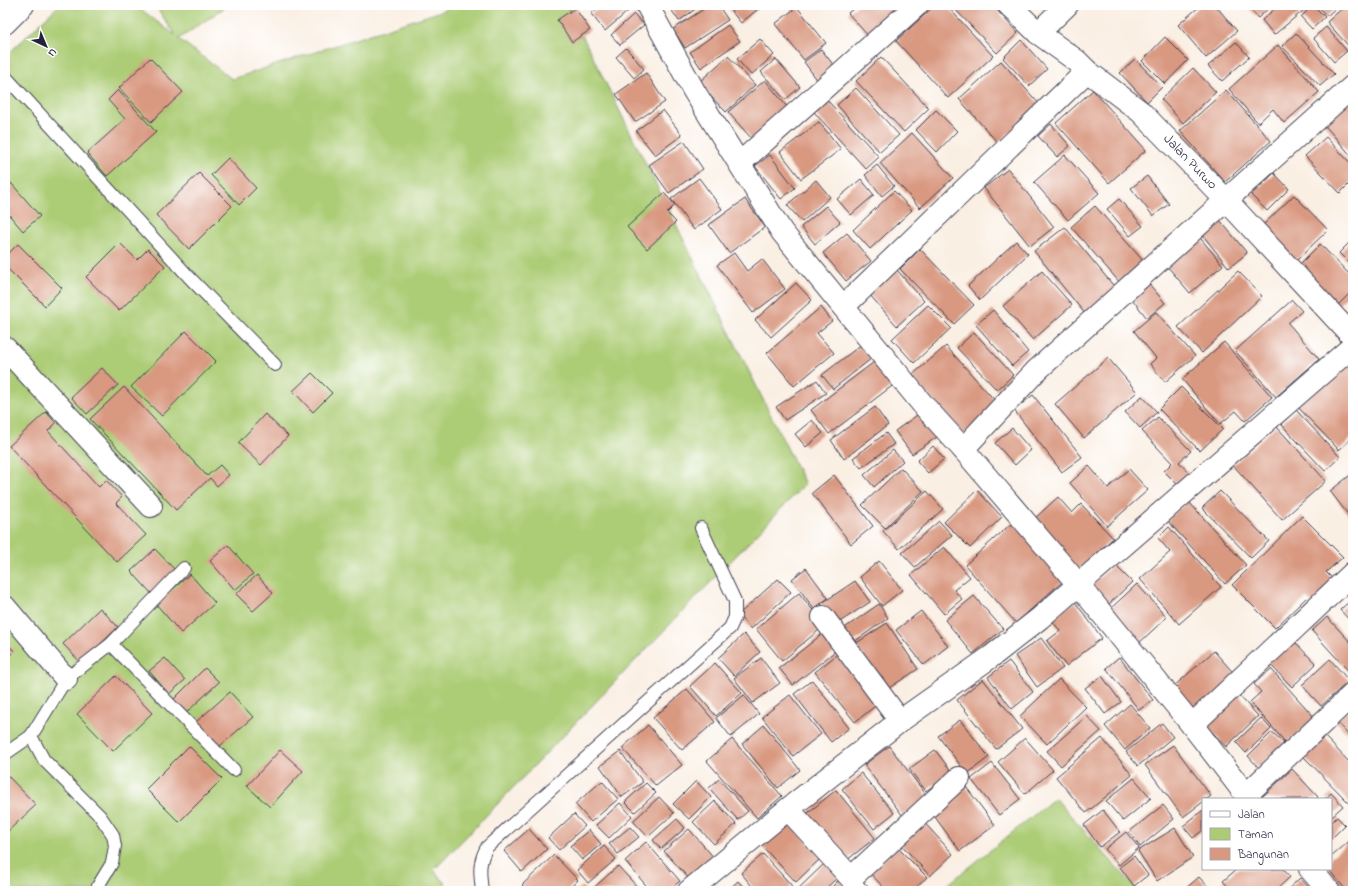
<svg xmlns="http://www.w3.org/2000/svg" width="1358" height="896" viewBox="0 0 1358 896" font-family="'Indie Flower',sans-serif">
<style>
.green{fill:#accc74;stroke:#677758}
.building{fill:#d99981}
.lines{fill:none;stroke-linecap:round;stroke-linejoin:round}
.service-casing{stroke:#424154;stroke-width:14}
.minor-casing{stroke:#424154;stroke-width:24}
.service{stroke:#fff;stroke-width:12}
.minor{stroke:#fff;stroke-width:22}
.labels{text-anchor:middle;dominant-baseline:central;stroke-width:3;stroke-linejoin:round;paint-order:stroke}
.street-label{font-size:14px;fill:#22223b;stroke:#fff}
</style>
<rect width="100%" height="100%" fill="#fff"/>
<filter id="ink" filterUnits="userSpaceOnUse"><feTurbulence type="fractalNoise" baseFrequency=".025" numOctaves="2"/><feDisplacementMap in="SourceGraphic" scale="8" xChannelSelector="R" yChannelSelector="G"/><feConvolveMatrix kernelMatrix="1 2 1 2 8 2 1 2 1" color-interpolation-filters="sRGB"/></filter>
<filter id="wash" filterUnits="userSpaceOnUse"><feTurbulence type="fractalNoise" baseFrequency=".012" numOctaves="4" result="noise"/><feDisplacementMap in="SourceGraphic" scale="16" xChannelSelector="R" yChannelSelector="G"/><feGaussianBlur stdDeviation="0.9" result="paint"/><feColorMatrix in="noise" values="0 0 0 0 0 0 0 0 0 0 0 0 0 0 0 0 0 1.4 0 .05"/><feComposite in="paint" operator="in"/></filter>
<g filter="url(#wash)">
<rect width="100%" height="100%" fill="#faefe3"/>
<!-- green -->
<g class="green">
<polygon points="59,5 135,5 175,35 155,5 228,5 179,39 232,79 460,5 567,5 805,484 434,870 451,891 5,891 5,57"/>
<polygon points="1055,798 1138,891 940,891"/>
</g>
<g id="blocks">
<!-- building -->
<g class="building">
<polygon points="567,5 576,5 569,9"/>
<polygon points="601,5 633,5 634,6 605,31 591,14"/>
<polygon points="668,5 701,5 679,21"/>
<polygon points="710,5 718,5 728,20 685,48 673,29"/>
<polygon points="726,5 763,5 741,23"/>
<polygon points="858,5 905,5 869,37 848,13"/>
<polygon points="935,5 946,5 993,56 948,98 896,41"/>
<polygon points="951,5 992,5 1018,33 997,53"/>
<polygon points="1201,5 1215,5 1237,31 1206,58 1178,25"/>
<polygon points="1246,5 1272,5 1258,18"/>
<polygon points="1279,5 1302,5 1305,9 1274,35 1262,20"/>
<polygon points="1313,5 1325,17 1312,29 1301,17"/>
<polygon points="1317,5 1339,5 1327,16"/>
<polygon points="1346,5 1353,6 1353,51 1327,22"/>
<polygon points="797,7 826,43 804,60 775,24"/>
<polygon points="575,8 590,30 572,42 557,20"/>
<polygon points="634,14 644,25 620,45 611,35"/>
<polygon points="728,25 740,41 701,68 690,52"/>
<polygon points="1326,27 1347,51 1334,62 1313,38"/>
<polygon points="1296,33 1334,74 1320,86 1282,46"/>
<polygon points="1165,37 1188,60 1165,84 1142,61"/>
<polygon points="760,39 774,55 751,75 737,59"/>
<polygon points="1021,40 1047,69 1029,86 1003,58"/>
<polygon points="1236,42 1249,57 1222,81 1208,66"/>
<polygon points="1278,45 1319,92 1284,123 1273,109 1258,123 1229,89"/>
<polygon points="626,48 644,69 634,78 616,57"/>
<polygon points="821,49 838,71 821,85 804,62"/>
<polygon points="728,56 755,85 726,112 698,83"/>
<polygon points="881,57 929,108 904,132 856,81"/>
<polygon points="150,58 183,92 151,122 119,88"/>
<polygon points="776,59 800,87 785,100 761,72"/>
<polygon points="1135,59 1162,87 1147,102 1120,73"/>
<polygon points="1001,61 1040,105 998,143 959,99"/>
<polygon points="1193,68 1216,92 1183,123 1161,99"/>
<polygon points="646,73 665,102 635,122 616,94"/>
<polygon points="765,80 788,108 752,139 728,112"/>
<polygon points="856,88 899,135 880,152 837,105"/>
<polygon points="118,90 156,132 107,176 87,153 125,119 108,100"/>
<polygon points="1093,90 1146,150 1109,183 1056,123"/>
<polygon points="1226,90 1271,141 1225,182 1180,131"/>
<polygon points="1353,93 1353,158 1321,121"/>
<polygon points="827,100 879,157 866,169 814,112"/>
<polygon points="663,110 682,135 655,155 636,131"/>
<polygon points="936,110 957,131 937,152 916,130"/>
<polygon points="819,122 841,149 801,179 780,152"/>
<polygon points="1051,124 1070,146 1057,157 1038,136"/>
<polygon points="912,133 953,178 920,208 880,163"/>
<polygon points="1326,137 1353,166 1353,180 1340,193 1305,156"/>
<polygon points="684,141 703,169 669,193 649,165"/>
<polygon points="770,155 795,188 781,199 755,166"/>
<polygon points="1065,155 1099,193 1068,220 1034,182"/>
<polygon points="228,158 256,188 239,205 211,175"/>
<polygon points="877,165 894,186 882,196 865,175"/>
<polygon points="1008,169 1054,227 1030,246 984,188"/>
<polygon points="199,173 232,206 189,249 156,215"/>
<polygon points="1274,173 1289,189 1267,211 1251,195"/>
<polygon points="1147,176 1169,204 1153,216 1131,188"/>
<polygon points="699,178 722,209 694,230 671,199"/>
<polygon points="861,179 874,195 851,215 837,199"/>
<polygon points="816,180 830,197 802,222 787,205"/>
<polygon points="11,183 40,216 23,231 5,210 5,188"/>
<polygon points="894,191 912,210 870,249 853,230"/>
<polygon points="664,193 675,205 667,213 676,222 647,249 627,227"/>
<polygon points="1294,195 1328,230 1294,263 1260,228"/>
<polygon points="745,199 765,227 729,253 709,225"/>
<polygon points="1119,199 1143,226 1130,236 1107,209"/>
<polygon points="826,206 840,222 815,244 801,227"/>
<polygon points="1095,206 1146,264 1122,285 1071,227"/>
<polygon points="1219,219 1247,253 1229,268 1201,233"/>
<polygon points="1065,227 1117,290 1086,315 1034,251"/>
<polygon points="847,233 871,261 846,281 823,253"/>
<polygon points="1200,238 1223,265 1190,293 1167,266"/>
<polygon points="1353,239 1353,267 1339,253"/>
<polygon points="1016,241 1028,254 980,300 968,286"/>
<polygon points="120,243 137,260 148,249 165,266 119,311 86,277"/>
<polygon points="18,244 62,288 45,306 5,266 5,257"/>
<polygon points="1320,244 1353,278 1353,290 1333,310 1294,270"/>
<polygon points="920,249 974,305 954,324 900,269"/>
<polygon points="734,253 747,271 762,259 785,289 753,313 717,265"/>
<polygon points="896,269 924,301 897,326 869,294"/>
<polygon points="1042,271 1072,305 1033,340 1003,306"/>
<polygon points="1238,271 1262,296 1202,353 1178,327"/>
<polygon points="1145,279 1165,303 1147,318 1128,294"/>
<polygon points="796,283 812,300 771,337 755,320"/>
<polygon points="1292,300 1302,311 1288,323 1319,359 1276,397 1235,351"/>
<polygon points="928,305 951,328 914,363 892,339"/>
<polygon points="821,307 832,321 817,333 834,353 794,386 767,353"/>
<polygon points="993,310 1028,352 1012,366 976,325"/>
<polygon points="1156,312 1195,356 1165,382 1150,364 1156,358 1134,331"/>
<polygon points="186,331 216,361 162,416 131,387"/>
<polygon points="974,332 1013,375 997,390 957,348"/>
<polygon points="1224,342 1272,397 1245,421 1236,411 1220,424 1182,379"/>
<polygon points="862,344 872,358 833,389 822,375"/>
<polygon points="946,346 998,404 963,435 911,376"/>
<polygon points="1344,356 1353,365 1353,437 1339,450 1294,403"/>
<polygon points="1108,358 1137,392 1084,438 1055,404"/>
<polygon points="878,359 896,383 829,434 811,410"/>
<polygon points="102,368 118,385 87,414 71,397"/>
<polygon points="312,373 332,393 313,412 293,391"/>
<polygon points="817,380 826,393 785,420 776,407"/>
<polygon points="124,387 207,476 220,465 229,475 217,486 210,478 176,510 90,419"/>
<polygon points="1181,387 1223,429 1200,451 1159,409"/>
<polygon points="1033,395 1082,457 1062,472 1014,410"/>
<polygon points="1142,396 1157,412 1140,428 1125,412"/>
<polygon points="875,407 888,425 844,459 831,440"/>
<polygon points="1296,410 1340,457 1325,471 1281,424"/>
<polygon points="46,412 56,423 48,431 99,487 106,480 122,497 116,503 146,535 117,562 9,446"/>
<polygon points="920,413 937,437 912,454 895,431"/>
<polygon points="265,414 288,436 261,465 238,443"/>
<polygon points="1158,417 1191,451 1179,462 1190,474 1178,485 1164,471 1172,463 1142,431"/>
<polygon points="812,420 823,433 806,447 795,434"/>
<polygon points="1276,426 1326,481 1282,520 1233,465"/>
<polygon points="1012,428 1031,450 1015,465 995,443"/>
<polygon points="886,433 894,444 861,468 853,458"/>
<polygon points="933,446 944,459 928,473 917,461"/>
<polygon points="893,450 903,461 874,487 864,475"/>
<polygon points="1089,466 1108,488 1129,469 1148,490 1107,526 1070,483"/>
<polygon points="901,468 923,491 885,528 862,505"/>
<polygon points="1353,473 1353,521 1330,491"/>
<polygon points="834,475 873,526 851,544 812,493"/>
<polygon points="977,490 1002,517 970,548 944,522"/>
<polygon points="927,491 943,509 899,549 883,531"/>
<polygon points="1220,491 1269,541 1251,558 1202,508"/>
<polygon points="1058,497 1072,513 1081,504 1113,538 1077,572 1031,522"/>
<polygon points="1188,501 1246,565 1225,584 1167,520"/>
<polygon points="1302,516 1343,557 1326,572 1337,583 1314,605 1306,598 1275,628 1232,585"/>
<polygon points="939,521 952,535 915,567 902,553"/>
<polygon points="1013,522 1064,580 1016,623 965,565"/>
<polygon points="1169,527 1221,587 1179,624 1140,579 1170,552 1158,538"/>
<polygon points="228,545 253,574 235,590 210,561"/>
<polygon points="944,547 970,577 954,590 962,599 944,614 911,575"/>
<polygon points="155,549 176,571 151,593 131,571"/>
<polygon points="879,561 902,590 882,606 860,577"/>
<polygon points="1114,564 1132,582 1105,608 1087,590"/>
<polygon points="806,568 828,598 814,609 792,579"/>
<polygon points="190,574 215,603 181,633 156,604"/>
<polygon points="257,575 273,593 253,611 236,594"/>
<polygon points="778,579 791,592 751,629 738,615"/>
<polygon points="855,581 870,602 835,625 821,604"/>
<polygon points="1137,584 1167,617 1138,644 1108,611"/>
<polygon points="799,593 825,625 782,661 756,629"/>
<polygon points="974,596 1003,629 973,654 945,620"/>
<polygon points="1353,598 1353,624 1340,610"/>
<polygon points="1075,602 1102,638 1066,666 1047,641 1060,631 1051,619"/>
<polygon points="879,604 888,618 848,646 839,632"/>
<polygon points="100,608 118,627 81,663 63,644"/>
<polygon points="921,611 948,646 924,665 896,630"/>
<polygon points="1327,617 1353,645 1353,676 1312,631"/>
<polygon points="887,623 918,669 886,690 855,644"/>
<polygon points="825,632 838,649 793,685 779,668"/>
<polygon points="744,634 760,652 734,676 718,658"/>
<polygon points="1290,637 1316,664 1292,687 1266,660"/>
<polygon points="1041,638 1063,668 1037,687 1015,656"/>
<polygon points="5,641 14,651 5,660"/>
<polygon points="1214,651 1238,678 1196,715 1172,688"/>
<polygon points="839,653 879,703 855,722 815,672"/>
<polygon points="1119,657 1153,700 1139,710 1106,668"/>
<polygon points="165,658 185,680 169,694 149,671"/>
<polygon points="761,658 780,683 753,703 734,678"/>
<polygon points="1330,659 1349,681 1321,706 1302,685"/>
<polygon points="1009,661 1033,692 1012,709 988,677"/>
<polygon points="715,663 742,693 716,716 690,686"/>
<polygon points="205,668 219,682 186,713 173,700"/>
<polygon points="1271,669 1315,718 1286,743 1250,702 1261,692 1254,684"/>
<polygon points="116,676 152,713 113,751 77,714"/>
<polygon points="1102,676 1121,702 1105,714 1085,688"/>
<polygon points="983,679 1022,729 996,749 957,700"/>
<polygon points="1059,679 1086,707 1047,744 1020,716"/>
<polygon points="812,680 849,728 831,742 794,694"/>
<polygon points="687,689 715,722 682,750 653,718"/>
<polygon points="1235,691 1258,716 1226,747 1202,721"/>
<polygon points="230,692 253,717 219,747 196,722"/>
<polygon points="744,695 759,714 731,737 716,718"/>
<polygon points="790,695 821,734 793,756 762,717"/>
<polygon points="1130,704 1150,728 1125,750 1105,726"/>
<polygon points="1353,705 1353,734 1350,737 1336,721"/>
<polygon points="1087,716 1101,731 1061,766 1047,751"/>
<polygon points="1261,718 1271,729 1246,753 1236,742"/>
<polygon points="960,720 989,757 967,774 938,736"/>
<polygon points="1162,723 1173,737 1138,766 1126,752"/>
<polygon points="648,725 682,765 656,786 622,748"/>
<polygon points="764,725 800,770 778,788 742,744"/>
<polygon points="1272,732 1284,743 1259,768 1248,756"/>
<polygon points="1324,736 1353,766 1353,807 1303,756"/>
<polygon points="1025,738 1053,770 1025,794 998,762"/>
<polygon points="1102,738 1132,775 1086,813 1056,777"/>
<polygon points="732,739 782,796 757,818 707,761"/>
<polygon points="1173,745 1211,796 1207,799 1203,799 1203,802 1183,817 1145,765"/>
<polygon points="189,746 222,779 179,822 146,789"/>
<polygon points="889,746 928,797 903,816 864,765"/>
<polygon points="280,750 303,771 270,807 247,786"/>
<polygon points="935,750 952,772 926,791 909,769"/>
<polygon points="620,751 643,782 622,797 600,766"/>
<polygon points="992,763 1020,799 999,815 971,779"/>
<polygon points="1292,769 1318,797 1316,799 1264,799 1262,797"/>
<polygon points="5,773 36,805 5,834"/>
<polygon points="861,773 894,813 874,829 842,789"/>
<polygon points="1134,778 1151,798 1123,821 1106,801"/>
<polygon points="719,779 748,811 738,820 709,788"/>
<polygon points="602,781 618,799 591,822 575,804"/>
<polygon points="696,781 711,797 689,819 673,804"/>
<polygon points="646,783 656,793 635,812 625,802"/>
<polygon points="963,783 995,825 960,851 929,809"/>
<polygon points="836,790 875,838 842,864 804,816"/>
<polygon points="1331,793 1343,806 1331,817 1331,799 1325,799"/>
<polygon points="659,797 674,813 648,837 633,821"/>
<polygon points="715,801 736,824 714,844 693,822"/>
<polygon points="620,803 632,816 609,838 596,825"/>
<polygon points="1163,805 1174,819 1140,847 1129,832"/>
<polygon points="1103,810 1120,832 1100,847 1084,825"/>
<polygon points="1203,810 1203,830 1193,838 1183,826"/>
<polygon points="574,814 585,826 559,850 548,838"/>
<polygon points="1337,817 1345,825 1331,839 1331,823"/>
<polygon points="677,819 685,828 661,849 653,840"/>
<polygon points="786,819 822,857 796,882 760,844"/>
<polygon points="921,819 953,854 930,876 898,841"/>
<polygon points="630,827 639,837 618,854 609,844"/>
<polygon points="1175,828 1193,857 1157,881 1138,851"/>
<polygon points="529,829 547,849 522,872 504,851"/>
<polygon points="689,829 716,860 692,882 664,851"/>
<polygon points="589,830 601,844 582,860 570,846"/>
<polygon points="1126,832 1139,848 1119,865 1105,849"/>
<polygon points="1353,838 1353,891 1347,891 1328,869 1331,869 1331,857"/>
<polygon points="646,842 680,881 668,891 651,891 625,861"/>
<polygon points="604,846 616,859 588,883 577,870"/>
<polygon points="897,847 927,877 912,891 887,891 870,873"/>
<polygon points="763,854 792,886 786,891 756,891 741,873"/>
<polygon points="554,855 578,880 567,891 528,891 522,885"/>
<polygon points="1134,856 1148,875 1134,886 1120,867"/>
<polygon points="825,863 838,877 823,891 800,891 798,889"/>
<polygon points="618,866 641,891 590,891"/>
<polygon points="1237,869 1283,869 1290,877 1275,891 1232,891 1223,881"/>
<polygon points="1199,877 1212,891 1183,891"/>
<polygon points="841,878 853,891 828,891"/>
<polygon points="1300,878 1312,891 1286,891"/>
<polygon points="738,881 747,891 727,891"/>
<polygon points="582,886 586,891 576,891"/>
</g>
</g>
</g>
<g filter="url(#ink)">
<use href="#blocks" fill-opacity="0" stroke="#424154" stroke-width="1"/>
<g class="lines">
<!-- service casing -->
<g class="service-casing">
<g id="service">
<polyline points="5,76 189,277 275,365"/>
<polyline points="111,644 184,568"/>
<polyline points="5,754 31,736"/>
<polyline points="851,878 863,891"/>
<polyline points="98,891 98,886 112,863 115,846 113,835 100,816 44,760 31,736 66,679 111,644 234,770"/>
<path d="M482,891C480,873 478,863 487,847L730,628L735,617V601L701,528"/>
</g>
</g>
<!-- minor casing -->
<g class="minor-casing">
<g id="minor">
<polyline points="647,5 694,91 782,232 924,406 963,449 1078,584 1192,725 1249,799"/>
<polyline points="1009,5 1038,33 1077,61 1087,71 1141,112 1226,200 1353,337"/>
<polyline points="5,23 23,5"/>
<polyline points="1038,33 1067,5"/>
<polyline points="740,163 917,5"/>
<polyline points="844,306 1087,71"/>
<polyline points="5,348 151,506"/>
<polyline points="963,449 1036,371 1353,86"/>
<polyline points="5,607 66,679"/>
<polyline points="823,617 900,721"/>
<polyline points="1192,725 1353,573"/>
<polyline points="1246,795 1353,694"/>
<polyline points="788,809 851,878 959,778"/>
<polyline points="1310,869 1329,891"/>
<polyline points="689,891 788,809 900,721 992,656 1040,618 1353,346"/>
</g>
</g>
<!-- service -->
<use href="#service" class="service"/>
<!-- minor -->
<use href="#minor" class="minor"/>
</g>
</g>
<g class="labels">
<!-- street labels -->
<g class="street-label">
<text transform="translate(1190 162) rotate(46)">Jalan Purwo</text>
</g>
</g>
<!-- margin -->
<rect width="1358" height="896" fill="none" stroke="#fff" stroke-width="20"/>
<!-- legend -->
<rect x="1202" y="798" width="130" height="72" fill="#ffffff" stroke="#a7a7b1"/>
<rect x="1210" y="811" width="20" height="6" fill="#ffffff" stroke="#a7a7b1"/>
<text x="1238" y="818" font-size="12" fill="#22223b">Jalan</text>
<rect x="1210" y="828" width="20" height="12" fill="#accc74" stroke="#a7a7b1"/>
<text x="1238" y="838" font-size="12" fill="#22223b">Taman</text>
<rect x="1210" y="848" width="20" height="12" fill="#d99981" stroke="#a7a7b1"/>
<text x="1238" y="858" font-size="12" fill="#22223b">Bangunan</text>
<!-- north arrow -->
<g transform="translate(46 46) rotate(136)" stroke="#ffffff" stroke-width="3" paint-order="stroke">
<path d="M0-3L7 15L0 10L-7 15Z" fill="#22223b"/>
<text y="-6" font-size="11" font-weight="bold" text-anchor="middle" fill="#22223b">U</text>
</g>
</svg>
